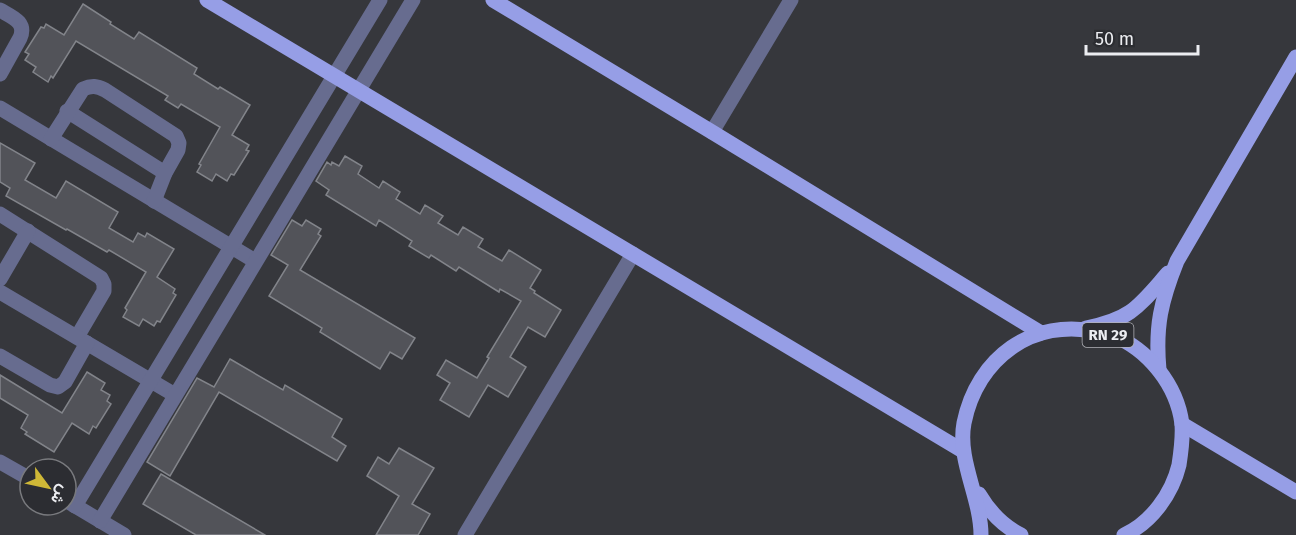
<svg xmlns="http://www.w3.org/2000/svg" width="1296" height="535" viewBox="0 0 1296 535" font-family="'Fira Sans',Vazirmatn,sans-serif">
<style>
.building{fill:#525359;stroke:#82848a;stroke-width:1.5}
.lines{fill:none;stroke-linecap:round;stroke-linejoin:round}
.minor{stroke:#676c8f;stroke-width:15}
.major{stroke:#969ee6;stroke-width:15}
.labels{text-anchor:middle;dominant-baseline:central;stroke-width:6;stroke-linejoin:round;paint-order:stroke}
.shield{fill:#2c2d32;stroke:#b2b3b8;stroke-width:1.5}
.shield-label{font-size:15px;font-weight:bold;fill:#ecedf1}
</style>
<rect width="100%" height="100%" fill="#36373c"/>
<!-- building -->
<g class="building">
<polygon points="83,4 111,22 110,24 134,39 139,32 197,68 194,74 218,89 220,87 250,105 232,135 249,145 246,150 249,151 234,175 231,174 227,181 216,174 212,181 197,172 201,165 199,164 220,127 181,104 178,108 165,100 168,96 76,41 53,78 51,76 48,82 33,72 36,67 25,60 29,54 25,52 41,27 44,28 46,24 64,35"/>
<polygon points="0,143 35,163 25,180 56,198 66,181 118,212 109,228 133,242 138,233 145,237 147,233 174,249 157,277 175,289 173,293 176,295 160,322 157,321 154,326 143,319 139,326 123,317 127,310 125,308 146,272 109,250 107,252 67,229 66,230 6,196 10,188 0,182"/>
<polygon points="345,156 362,166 358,174 379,188 383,181 400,192 396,199 420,214 425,205 443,216 438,223 458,235 463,227 483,239 478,247 502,261 509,250 541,270 530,288 535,291 534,293 561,310 545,337 528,327 510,357 526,367 508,397 488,385 469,417 440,400 450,383 437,375 446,360 477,378 489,358 487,357 521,301 500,289 499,292 459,267 456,271 431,255 429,258 409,246 412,241 379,220 376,226 326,195 329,190 316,181 327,162 331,165 332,162 339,166"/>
<polygon points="292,220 302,226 306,220 321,229 318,234 321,236 300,270 415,338 402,359 390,352 380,369 320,332 322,328 269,296 288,265 271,255"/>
<polygon points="230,359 283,390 285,385 342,419 332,437 346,446 337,461 219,392 170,476 147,462 197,378 214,387"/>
<polygon points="87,372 105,383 101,390 110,395 107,401 111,404 96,428 93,426 89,434 72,423 54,452 25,434 27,432 21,428 28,415 0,398 0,375 62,413"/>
<polygon points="399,448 434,468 412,504 430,514 418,535 376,535 399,496 367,476 378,457 389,464"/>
<polygon points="161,474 265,535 196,535 143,504"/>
</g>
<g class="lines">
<!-- minor -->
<g class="minor">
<path d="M0,10C12,17 27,22 20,38L0,74"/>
<polyline points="0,108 255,261"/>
<polyline points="67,111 165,173"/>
<polyline points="712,132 791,0"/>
<path d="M51,139L83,89C92,85 97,86 105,90L176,136L179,143L178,150L165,173L154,201"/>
<polyline points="0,214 101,278 104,284 104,291 77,337"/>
<polyline points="0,279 28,231"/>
<polyline points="0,292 175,395"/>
<polyline points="0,356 50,385 58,387 65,382 87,343"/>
<polyline points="0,462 30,479"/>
<polyline points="67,501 124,535"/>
<polyline points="75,506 380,0"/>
<polyline points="100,521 413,0"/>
<polyline points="465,535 633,254"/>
</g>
<!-- major -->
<g class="major">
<polyline points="207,0 963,451"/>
<polyline points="493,0 712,132 1041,333"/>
<path d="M1086,328C1132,319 1139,306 1168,273"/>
<path d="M1159,370C1155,326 1161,301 1177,261L1296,57"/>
<polyline points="1182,424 1296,492"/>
<path d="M979,494C989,511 1003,526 1021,535"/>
<path d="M981,535C981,498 957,460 964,423C977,358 1033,317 1098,332C1103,333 1108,334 1112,335C1148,349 1177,385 1182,424C1183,438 1181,452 1179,465C1172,494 1151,523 1124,535"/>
</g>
</g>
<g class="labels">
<!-- shield labels -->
<rect class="shield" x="1082.5" y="323" width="51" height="24" rx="4.5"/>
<g class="shield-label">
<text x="1108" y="335">RN 29</text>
</g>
</g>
<!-- north arrow -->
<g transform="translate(48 487) rotate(123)"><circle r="28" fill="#2c2d32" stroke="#797a7e" stroke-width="1.5"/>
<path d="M0-4.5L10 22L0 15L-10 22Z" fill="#cfb837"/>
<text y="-9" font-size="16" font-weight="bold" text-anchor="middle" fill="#ecedf1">ش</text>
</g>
<!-- scale -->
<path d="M1086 45v9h112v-9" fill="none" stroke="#ecedf1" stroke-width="3"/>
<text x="1095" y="45" font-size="18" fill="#ecedf1" stroke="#2c2d32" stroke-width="4.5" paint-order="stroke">50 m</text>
</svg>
